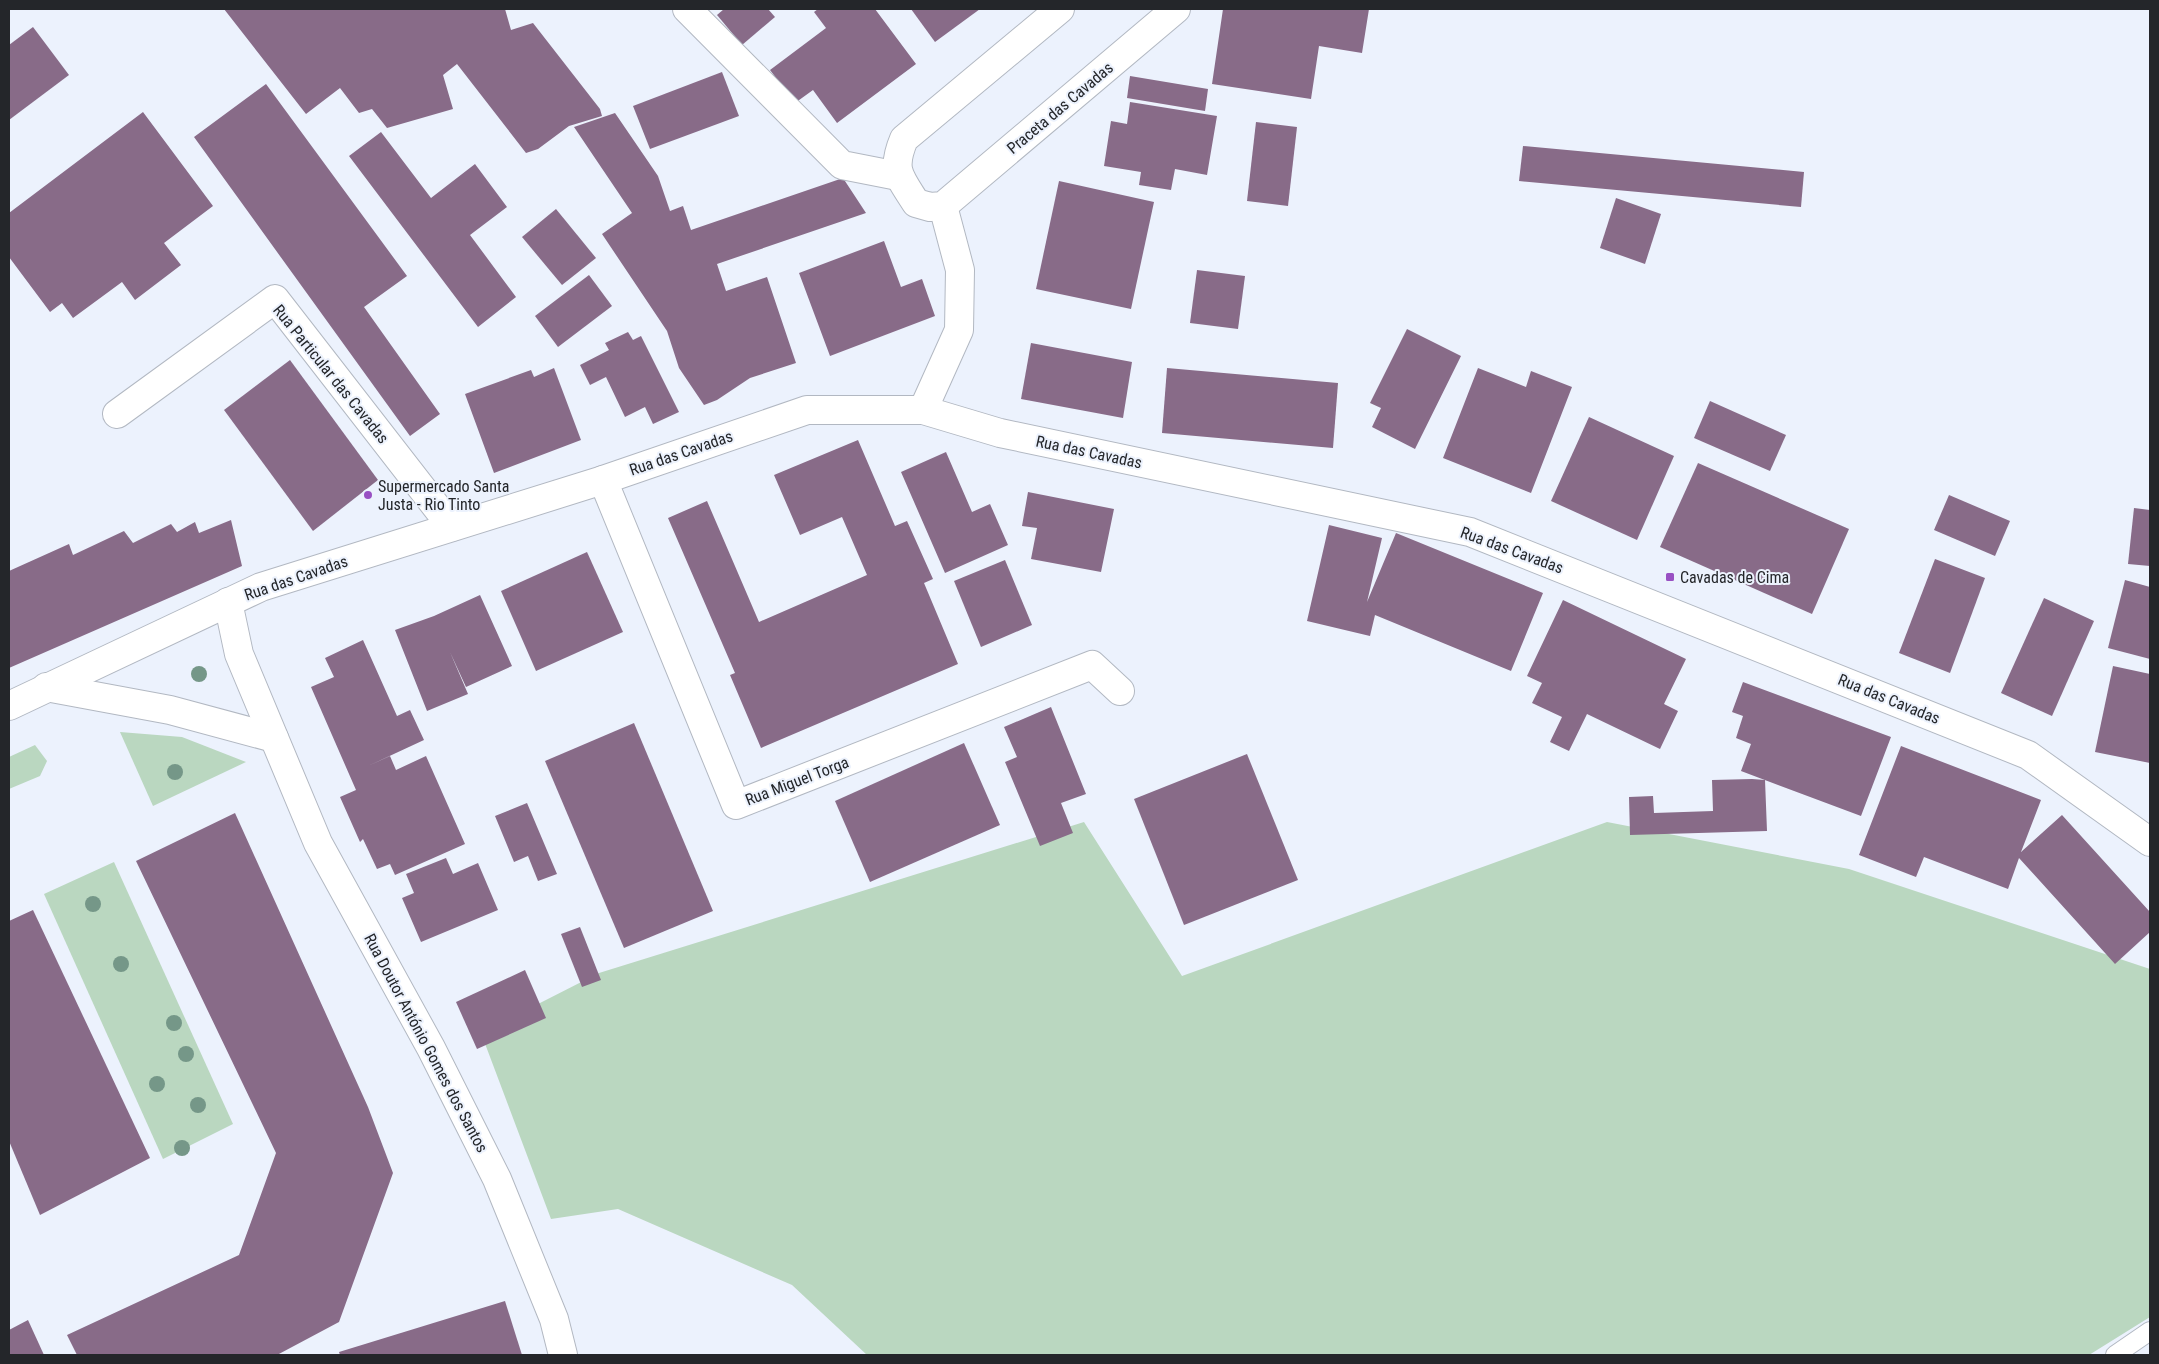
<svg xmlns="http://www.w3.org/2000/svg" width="2159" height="1364" viewBox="0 0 2159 1364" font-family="'Roboto Condensed',sans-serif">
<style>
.green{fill:#bad7c0}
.building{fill:#886b88}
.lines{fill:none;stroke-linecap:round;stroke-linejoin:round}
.lane-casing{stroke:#b2b8c2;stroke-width:20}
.street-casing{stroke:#b2b8c2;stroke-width:30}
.lane{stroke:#fff;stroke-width:18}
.street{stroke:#fff;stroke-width:28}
.tree{fill:#759788}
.poi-dot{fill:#9950c3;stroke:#ecf2fd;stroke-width:2}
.labels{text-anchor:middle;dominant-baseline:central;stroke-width:4;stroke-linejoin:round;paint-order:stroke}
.street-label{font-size:16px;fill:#24262a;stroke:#ecf2fd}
.poi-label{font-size:16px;fill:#24262a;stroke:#ecf2fd;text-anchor:start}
</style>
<rect width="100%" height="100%" fill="#ecf2fd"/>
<!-- green -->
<g class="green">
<polygon points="120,732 182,737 246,762 153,806"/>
<polygon points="35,745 47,761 40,776 9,789 9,757"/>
<polygon points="1084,822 1182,976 1607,822 1849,869 2150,969 2150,1317 2089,1355 867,1355 792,1285 618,1209 551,1219 481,1033 599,973"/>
<polygon points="114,862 233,1124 163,1159 44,894"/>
</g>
<!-- building -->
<g class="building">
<polygon points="224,9 505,9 511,30 533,23 600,109 602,116 569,126 538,149 526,153 457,64 443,75 453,109 387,128 372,109 359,113 340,88 306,114"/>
<polygon points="724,9 768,9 775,17 742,45 717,15"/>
<polygon points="818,9 875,9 916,64 837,123 813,90 795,103 770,70 826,28 814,12"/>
<polygon points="911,9 980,9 935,42"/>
<polygon points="1223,9 1369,9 1362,53 1319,46 1311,99 1212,84"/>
<polygon points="33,27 69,75 9,120 9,45"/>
<polygon points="722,72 739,116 650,149 633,106"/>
<polygon points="1130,76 1208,89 1205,111 1127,98"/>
<polygon points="266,84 407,276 364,307 440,414 410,436 194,137"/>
<polygon points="1130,102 1217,116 1207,175 1175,169 1171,190 1139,185 1141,172 1104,166 1111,121 1127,124"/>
<polygon points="143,112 213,206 164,243 181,265 135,300 122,282 73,318 62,303 50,312 9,257 9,213"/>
<polygon points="615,113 658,176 670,211 683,206 691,230 843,178 866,213 717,264 726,291 767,277 796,363 750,378 717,400 704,405 679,368 667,331 602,234 632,213 574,127"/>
<polygon points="1256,122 1297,127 1288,206 1247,201"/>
<polygon points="381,132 431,198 475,164 507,207 470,235 516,297 478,327 349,156"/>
<polygon points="1523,146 1804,172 1801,207 1519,181"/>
<polygon points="1059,181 1154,202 1131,309 1036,289"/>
<polygon points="1616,198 1661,214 1645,264 1600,248"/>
<polygon points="556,209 596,258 562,285 522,237"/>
<polygon points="884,241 901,287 922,279 935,316 830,356 799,273"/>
<polygon points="1197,270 1245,276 1238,329 1190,323"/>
<polygon points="589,275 612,306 558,347 535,316"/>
<polygon points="1407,329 1461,356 1415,449 1372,427 1381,408 1370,403"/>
<polygon points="628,332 633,340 641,336 679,412 653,424 645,407 625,417 606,377 590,385 580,365 609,350 605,343"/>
<polygon points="1031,343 1132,362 1123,418 1021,399"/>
<polygon points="290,360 378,480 313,531 224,410"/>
<polygon points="554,368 581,440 494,473 465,394 531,370 534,377"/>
<polygon points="1167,368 1338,383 1333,448 1162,433"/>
<polygon points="1478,368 1526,387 1531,371 1572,387 1531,493 1443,458"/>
<polygon points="1710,401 1786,435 1770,471 1694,438"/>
<polygon points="1589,417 1674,456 1637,540 1551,501"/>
<polygon points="858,440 895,526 907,521 933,579 924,583 958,664 761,748 730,675 735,673 668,518 707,501 759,622 867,575 842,517 800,535 774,475"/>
<polygon points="946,452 972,512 990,504 1008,545 945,573 901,472"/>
<polygon points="1698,463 1849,529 1812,614 1660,547"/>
<polygon points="1028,492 1114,509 1101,572 1031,559 1037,528 1022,526"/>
<polygon points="1949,495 2010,521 1995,556 1934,530"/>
<polygon points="2134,508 2150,510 2150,566 2128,564"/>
<polygon points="231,520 242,566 9,668 9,571 69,544 73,555 124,531 133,543 171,524 177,532 195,522 199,533"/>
<polygon points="1329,525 1382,538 1367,602 1396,533 1543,593 1511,671 1375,615 1370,636 1307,621"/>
<polygon points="587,552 623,632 536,671 501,591"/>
<polygon points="1935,559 1985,578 1950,673 1899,653"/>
<polygon points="1005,560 1032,625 981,647 954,581"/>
<polygon points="2125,580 2150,587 2150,659 2108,648"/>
<polygon points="480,595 512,666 466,687 450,652 468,694 427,711 395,630 434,616"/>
<polygon points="2044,598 2094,621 2052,716 2001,693"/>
<polygon points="1563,600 1686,659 1664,704 1678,711 1660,749 1587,714 1569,751 1550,742 1562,717 1532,703 1542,683 1527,676"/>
<polygon points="363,640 397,716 410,710 424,740 368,766 390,756 396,770 426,756 465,844 395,875 390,864 377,869 363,839 360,842 340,797 356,790 311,687 334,677 325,658"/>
<polygon points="2113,666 2150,674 2150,763 2095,752"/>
<polygon points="1743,682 1891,737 1861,816 1741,771 1751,744 1736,738 1743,716 1732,712"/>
<polygon points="1051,707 1086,794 1061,803 1073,833 1040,846 1005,762 1017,757 1004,727"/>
<polygon points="634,723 713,911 624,948 545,761"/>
<polygon points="964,743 1000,825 870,882 835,801"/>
<polygon points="1901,746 2041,800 2021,852 2062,815 2150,912 2150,932 2115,964 2019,858 2008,889 1924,857 1916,877 1859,855"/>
<polygon points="1247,754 1298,880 1184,925 1134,799"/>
<polygon points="1752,779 1765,780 1767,831 1630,835 1629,797 1653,796 1654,813 1713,811 1712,780"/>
<polygon points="527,803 557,874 538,881 528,856 514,862 495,816"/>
<polygon points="235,813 368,1107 393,1173 339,1322 277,1355 77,1355 67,1335 239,1255 276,1153 136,861"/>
<polygon points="446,858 453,874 478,863 498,910 421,942 402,898 414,893 406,874"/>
<polygon points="33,910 150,1158 40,1215 9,1141 9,921"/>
<polygon points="580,927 601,980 582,987 561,934"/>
<polygon points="525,970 546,1018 477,1049 456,1002"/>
<polygon points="505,1301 522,1355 340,1355 339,1352"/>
<polygon points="28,1320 44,1355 9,1355 9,1330"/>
</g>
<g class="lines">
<!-- lane casing -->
<g class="lane-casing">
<polyline id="lane" points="2115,1355 2150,1331"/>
</g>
<!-- street casing -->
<g class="street-casing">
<g id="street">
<polyline points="687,9 842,165 898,176"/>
<path d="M1060,9L904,139C891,170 899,176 916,203L930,207L943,206L1176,9"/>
<polyline points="923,410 959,330 960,270 943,206"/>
<polyline points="117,414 275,299 452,527"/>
<polyline points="603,480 736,805 1092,665 1120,691"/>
<polyline points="228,602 239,654 318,843 431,1048 497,1179 554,1319 563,1355"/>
<polyline points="46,687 170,710 274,738"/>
<polyline points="9,706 261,587 603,480 807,410 923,410 1000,433 1470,532 2028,755 2150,842"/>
</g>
</g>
<!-- lane -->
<use href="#lane" class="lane"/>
<!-- street -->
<use href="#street" class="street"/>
</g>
<!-- trees -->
<g class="tree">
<circle cx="199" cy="674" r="8"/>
<circle cx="175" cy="772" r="8"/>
<circle cx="93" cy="904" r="8"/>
<circle cx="121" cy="964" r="8"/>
<circle cx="174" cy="1023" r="8"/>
<circle cx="186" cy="1054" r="8"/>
<circle cx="157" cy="1084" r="8"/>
<circle cx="198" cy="1105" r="8"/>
<circle cx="182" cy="1148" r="8"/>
</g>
<!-- markers -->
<g class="poi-dot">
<circle cx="368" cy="495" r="5"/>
<rect x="1665" y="572" width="10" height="10" rx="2.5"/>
</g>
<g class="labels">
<!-- street labels -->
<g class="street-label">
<text transform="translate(1060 108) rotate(-40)">Praceta das Cavadas</text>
<text transform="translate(331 374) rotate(51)">Rua Particular das Cavadas</text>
<text transform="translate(1089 452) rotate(12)">Rua das Cavadas</text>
<text transform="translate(681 453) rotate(-19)">Rua das Cavadas</text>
<text transform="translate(1512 550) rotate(20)">Rua das Cavadas</text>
<text transform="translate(296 578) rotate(-19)">Rua das Cavadas</text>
<text transform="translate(1889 699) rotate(22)">Rua das Cavadas</text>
<text transform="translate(797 781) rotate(-21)">Rua Miguel Torga</text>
<text transform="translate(426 1043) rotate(62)">Rua Doutor António Gomes dos Santos</text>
</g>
<!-- poi labels -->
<g class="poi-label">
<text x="378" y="486">Supermercado Santa<tspan x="378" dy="18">Justa - Rio Tinto</tspan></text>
<text x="1680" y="577">Cavadas de Cima</text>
</g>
</g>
<!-- border -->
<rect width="2159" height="1364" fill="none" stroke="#24262a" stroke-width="20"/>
</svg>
